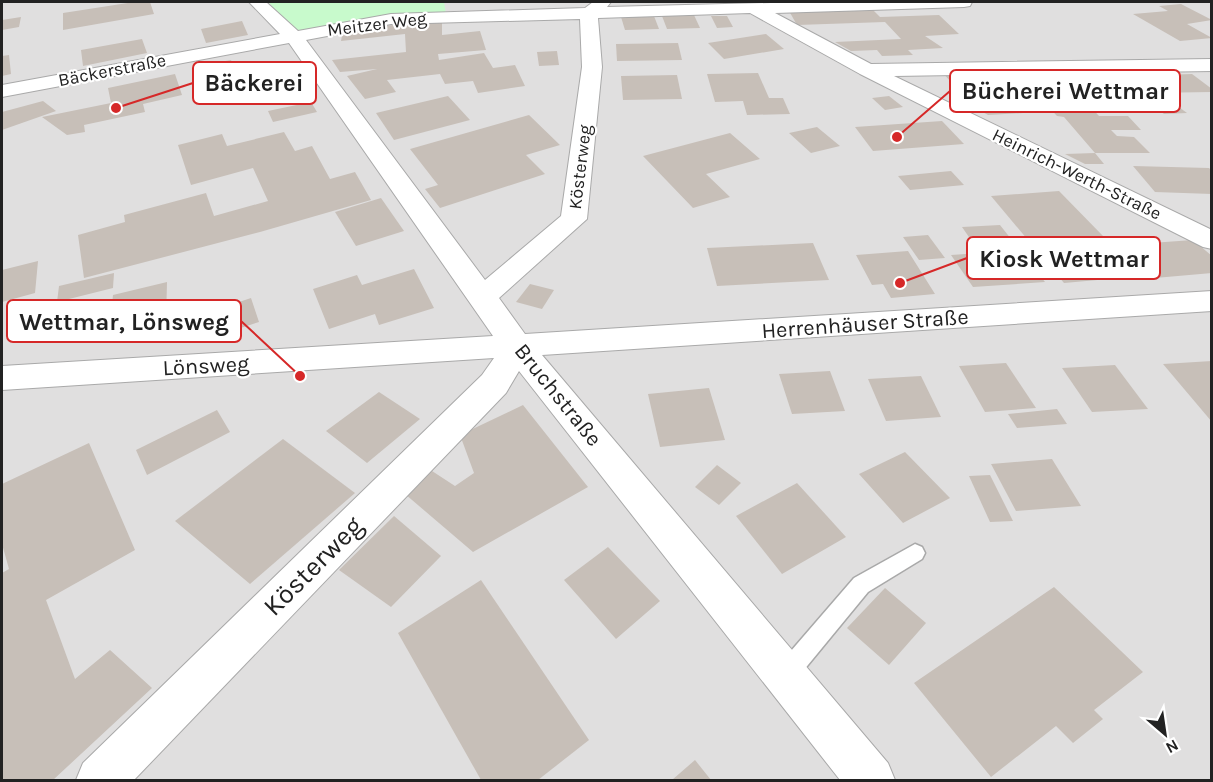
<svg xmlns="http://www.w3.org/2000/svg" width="1213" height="782" viewBox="0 0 1213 782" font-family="Karla,sans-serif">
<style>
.residential{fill:#e0dfdf}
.park{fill:#c8facc}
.building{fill:#c7bfb8}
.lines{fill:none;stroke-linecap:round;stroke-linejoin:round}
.lane-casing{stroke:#a9a9a9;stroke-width:3}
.street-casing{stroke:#a9a9a9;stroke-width:2}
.lane{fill:#fff;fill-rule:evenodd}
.street{fill:#fff;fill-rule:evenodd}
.labels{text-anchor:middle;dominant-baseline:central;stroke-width:4.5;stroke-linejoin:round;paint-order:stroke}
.far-street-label{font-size:18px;fill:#222;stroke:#fff}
.street-label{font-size:22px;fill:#222;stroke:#fff}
.near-street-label{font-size:27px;fill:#222;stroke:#fff}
.leader{fill:none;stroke:#d62828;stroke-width:2}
.callout-dot{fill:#d62828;stroke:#fff;stroke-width:2}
.callout{fill:#fff;stroke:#d62828;stroke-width:2}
.callout-label{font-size:24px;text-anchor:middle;font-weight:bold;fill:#222}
</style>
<rect width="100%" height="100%" fill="#f2efe9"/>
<!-- residential -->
<rect class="residential" x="2" y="2" width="1209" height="778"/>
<!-- park -->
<polygon class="park" points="268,2 444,2 446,14 298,32"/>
<!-- building -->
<g class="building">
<polygon points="134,2 150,2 154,14 63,30 63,13"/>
<polygon points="1181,4 1212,20 1187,24 1212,38 1180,41 1133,14 1168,11 1159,6"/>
<polygon points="872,9 880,17 939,15 959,34 925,36 943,48 908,50 913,55 882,56 877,50 851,51 835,42 901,39 885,22 797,25 789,11"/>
<polygon points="694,15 700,28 667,29 662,16"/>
<polygon points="654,16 659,29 625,30 621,17"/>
<polygon points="711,16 727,16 733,27 717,28"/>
<polygon points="21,17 19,27 2,30 2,20"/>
<polygon points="442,20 442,35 480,31 486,50 438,54 439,60 484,53 493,68 515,65 525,86 478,93 473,81 445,84 440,74 387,80 396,92 365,99 347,76 377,69 340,72 332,60 406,52 405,34 341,41 343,30"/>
<polygon points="242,21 248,35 206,43 201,29"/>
<polygon points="766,34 784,49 724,59 708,43"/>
<polygon points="142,39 147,53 83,66 81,50"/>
<polygon points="678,43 682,60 617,61 616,44"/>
<polygon points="557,51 559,65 539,66 537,52"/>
<polygon points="9,55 11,74 2,76 2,56"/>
<polygon points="231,60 233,65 254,61 259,75 238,79 239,83 203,90 197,66"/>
<polygon points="989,71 1018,100 969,102 942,72"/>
<polygon points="758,73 769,98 783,98 790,114 747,115 743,101 715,102 707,74"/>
<polygon points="175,74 182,95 143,104 145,112 84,125 85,132 67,135 42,117 111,103 108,88"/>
<polygon points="1192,74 1212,89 1212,92 1148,93 1128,76"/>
<polygon points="677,75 682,99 623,100 621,76"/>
<polygon points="448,96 470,120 394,140 376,113"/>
<polygon points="889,96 903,107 885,110 872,98"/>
<polygon points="1169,100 1187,113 1164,114 1147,101"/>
<polygon points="43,101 56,111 2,130 2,112"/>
<polygon points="311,102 317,112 273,122 268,111"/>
<polygon points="1045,103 1087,103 1099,116 1128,116 1141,130 1111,130 1117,136 1134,137 1150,153 1095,153 1064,117 1057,116"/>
<polygon points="1014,104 1023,113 988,115 972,106"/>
<polygon points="529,115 560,145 526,155 545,174 440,208 425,189 438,185 410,149"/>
<polygon points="942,121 964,144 873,151 855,127"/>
<polygon points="817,127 840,146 811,153 789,133"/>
<polygon points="284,132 295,151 312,146 330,179 355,172 371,200 260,232 84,278 78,235 125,222 124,215 206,193 214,216 268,201 253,168 191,185 178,145 222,134 227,146"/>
<polygon points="730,133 760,159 706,174 730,197 693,208 643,156"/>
<polygon points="1095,153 1104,164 1085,164 1065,154"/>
<polygon points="1133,166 1209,168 1212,171 1212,194 1155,192"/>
<polygon points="951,171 964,185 910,190 898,176"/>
<polygon points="1059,191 1104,237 1142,276 1064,283 991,196"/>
<polygon points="381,198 404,231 356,246 335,212"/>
<polygon points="1000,225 1045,282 973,287 951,255 980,253 962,227"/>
<polygon points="928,235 945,258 919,260 903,237"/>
<polygon points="1193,240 1212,256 1212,273 1155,278 1123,245"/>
<polygon points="813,243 829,280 717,286 707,248"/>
<polygon points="908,251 935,294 891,298 883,284 872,285 856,255"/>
<polygon points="38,261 35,293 2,302 2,270"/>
<polygon points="414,269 434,308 379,325 375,314 329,329 313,289 357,275 362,285"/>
<polygon points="114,273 113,288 57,302 59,286"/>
<polygon points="167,282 166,322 109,336 113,295"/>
<polygon points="530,284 554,290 542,309 516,302"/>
<polygon points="251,298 259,322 225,333 218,309"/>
<polygon points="1212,361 1212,422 1163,364"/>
<polygon points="1006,363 1036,408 985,412 959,366"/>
<polygon points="1115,365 1148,409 1092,412 1062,368"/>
<polygon points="830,371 845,411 792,414 779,374"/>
<polygon points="921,376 941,417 886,421 868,379"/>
<polygon points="709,388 725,440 660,447 648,394"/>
<polygon points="379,392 420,419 367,463 326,431"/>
<polygon points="523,405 588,487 473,552 405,494 432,471 455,486 474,473 460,435"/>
<polygon points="1057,409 1067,424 1017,428 1008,414"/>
<polygon points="217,410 230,432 147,475 136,450"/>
<polygon points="283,439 355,493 250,584 175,521"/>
<polygon points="89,443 135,550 46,600 75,679 110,650 152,688 53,780 2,780 2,573 9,569 2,544 2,484"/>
<polygon points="905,452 950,498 903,523 859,474"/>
<polygon points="1052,459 1081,506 1016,511 991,464"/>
<polygon points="717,465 741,483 719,505 695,487"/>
<polygon points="990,475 1013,521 990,522 969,476"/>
<polygon points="797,483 846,537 782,574 736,516"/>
<polygon points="394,516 441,556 391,607 339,570"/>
<polygon points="608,547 660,601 616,639 564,580"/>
<polygon points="481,580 589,740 538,780 481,780 398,633"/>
<polygon points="1054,587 1143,672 1094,710 1103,719 1073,743 1056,726 991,777 914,683"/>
<polygon points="885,588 926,623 889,665 847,628"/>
<polygon points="695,760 711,780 672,780"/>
</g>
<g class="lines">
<!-- lane casing -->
<g class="lane-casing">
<polygon id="lane" points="915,544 922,547 925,553 922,559 868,592 794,682 786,685 778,682 775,674 778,666 854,578"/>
</g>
<!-- street casing -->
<g class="street-casing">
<path id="street" d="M249,2H266L298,31L391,14L585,8L593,2H611L607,7L808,2H972L970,6L964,7L775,13L871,64L1212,59V71L894,76L1212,230V249L1203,247L860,74L750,13L598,18L602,67L587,219L499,298L525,334L1212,291V311L542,355L888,763L895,780H840L519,371L506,393L134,780H76L83,763L482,375L494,358L2,390V366L493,336L289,43L2,97V85L280,34ZM580,19L582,67L561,216L485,280L306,40L391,24Z"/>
</g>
<!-- lane -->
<use href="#lane" class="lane"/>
<!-- street -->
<use href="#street" class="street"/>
</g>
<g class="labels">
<!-- far-street labels -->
<g class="far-street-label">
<text transform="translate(377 24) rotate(-7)">Meitzer Weg</text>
<text transform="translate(112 70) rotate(-11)">Bäckerstraße</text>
<text transform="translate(580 167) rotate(-83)">Kösterweg</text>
<text transform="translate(1077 174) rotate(26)">Heinrich-Werth-Straße</text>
</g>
<!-- street labels -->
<g class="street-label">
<text transform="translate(865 324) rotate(-4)">Herrenhäuser Straße</text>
<text transform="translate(206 366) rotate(-3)">Lönsweg</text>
<text transform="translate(558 395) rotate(51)">Bruchstraße</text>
</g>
<!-- near-street labels -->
<g class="near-street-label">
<text transform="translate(313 566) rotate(-45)">Kösterweg</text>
</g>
</g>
<!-- callouts -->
<path class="leader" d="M116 108L193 83M897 137L950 91M900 283L967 258M300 376L241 321"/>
<g class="callout-dot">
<circle cx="116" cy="108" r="6"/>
<circle cx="897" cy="137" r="6"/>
<circle cx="900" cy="283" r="6"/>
<circle cx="300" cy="376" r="6"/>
</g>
<g class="callout">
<rect x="193" y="62" width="123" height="42" rx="6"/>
<rect x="950" y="70" width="230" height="42" rx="6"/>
<rect x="967" y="237" width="193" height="42" rx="6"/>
<rect x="7" y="300" width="234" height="42" rx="6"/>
</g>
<g class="callout-label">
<text x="254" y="91">Bäckerei</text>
<text x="1065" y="99">Bücherei Wettmar</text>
<text x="1064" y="267">Kiosk Wettmar</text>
<text x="124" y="330">Wettmar, Lönsweg</text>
</g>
<!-- border -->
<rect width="1213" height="782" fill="none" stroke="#222222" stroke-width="6"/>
<!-- north arrow -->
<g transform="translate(1165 734) rotate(151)" stroke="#ffffff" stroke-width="4.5" paint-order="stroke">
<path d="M0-4.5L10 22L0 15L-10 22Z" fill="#222222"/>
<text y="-9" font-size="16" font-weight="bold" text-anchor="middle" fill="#222222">N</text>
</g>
</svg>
